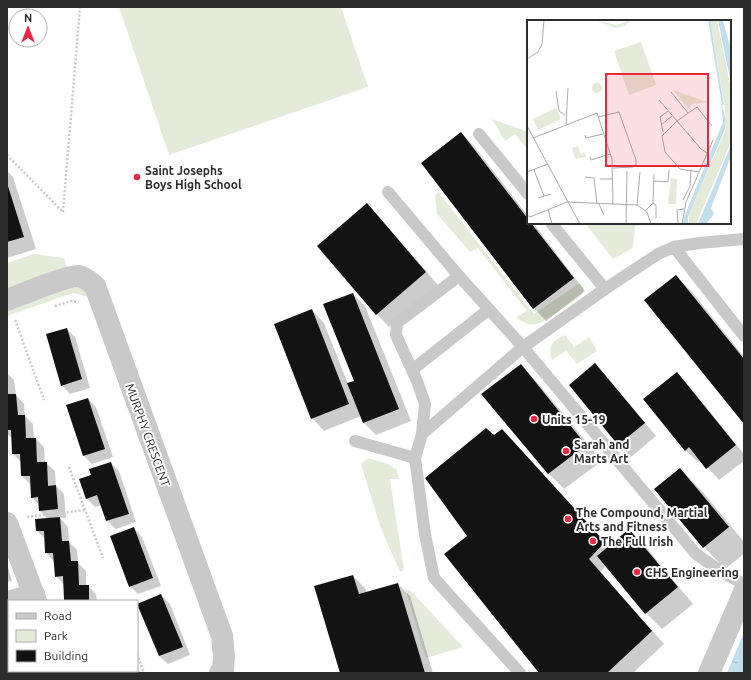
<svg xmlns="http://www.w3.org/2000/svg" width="751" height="680" viewBox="0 0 751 680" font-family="Ubuntu,sans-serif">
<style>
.green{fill:#e4ebd9}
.water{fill:url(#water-ripples)}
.shadow{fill:#0003}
.building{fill:#131313}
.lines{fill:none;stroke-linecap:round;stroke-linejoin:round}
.path{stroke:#c9c9c9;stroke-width:2.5;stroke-dasharray:2 2;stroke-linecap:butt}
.lane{stroke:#c9c9c9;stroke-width:12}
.street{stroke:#c9c9c9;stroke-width:22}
.poi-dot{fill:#ea2843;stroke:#fff;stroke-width:1.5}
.labels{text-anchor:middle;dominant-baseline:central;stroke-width:4;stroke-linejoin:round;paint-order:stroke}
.poi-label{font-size:12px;font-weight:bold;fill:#2c2c2c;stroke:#fff;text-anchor:start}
.street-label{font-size:12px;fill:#2c2c2c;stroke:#fff}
.inset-river{fill:none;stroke:#c4dfec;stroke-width:2}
.inset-road{fill:none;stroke:#ababab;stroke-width:1}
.view{fill:#ea2843;fill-opacity:0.15;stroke:#ea2843;stroke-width:2}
.inset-edge{fill:none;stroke:#2c2c2c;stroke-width:2}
</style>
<defs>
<pattern id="water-ripples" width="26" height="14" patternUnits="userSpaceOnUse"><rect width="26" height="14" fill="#c4dfec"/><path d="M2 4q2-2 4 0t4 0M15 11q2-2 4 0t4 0" fill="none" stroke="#a9c0cb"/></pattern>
</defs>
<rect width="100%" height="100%" fill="#fff"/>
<!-- green -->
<g class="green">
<polygon points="119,7 341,7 368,87 169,155"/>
<polygon points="492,119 528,132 528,150 515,134 505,141"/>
<path d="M438,192L534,314L580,283L584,289L582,295L541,323C531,326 524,324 516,317L527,311L478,248L470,252L437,214L435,196Z"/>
<polygon points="585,223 655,223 635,226 633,248 613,259"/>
<polygon points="34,254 64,258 67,267 7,288 7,263"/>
<polygon points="84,285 88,297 73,293 7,316 7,304"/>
<path d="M565,335L574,347L589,337L597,351L577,364L566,351L552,360C547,346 552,341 565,335Z"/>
<polygon points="368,458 388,464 397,470 399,479 390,479 404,570 400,572 380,526 361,464"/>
<polygon points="405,588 412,592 463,647 426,658"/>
<polygon points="137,665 141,673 66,673 66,671 137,671"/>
</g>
<!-- water -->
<polygon class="water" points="744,632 744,673 727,673"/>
<!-- shadow -->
<g class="shadow">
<polygon points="461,133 473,145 528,216 528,223 533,223 585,291 546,321 534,308"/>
<polygon points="7,171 13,177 36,249 7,258"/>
<polygon points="367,204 379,217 438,285 389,327 377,314 318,246"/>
<polygon points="676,276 692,292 744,357 744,422"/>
<polygon points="353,294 365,306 411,421 376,435 364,423 361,416 324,431 312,418 312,310 324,323 348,384 355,382"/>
<polygon points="67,329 75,337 90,388 70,394 62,385"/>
<polygon points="521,365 536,381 602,461 564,489 548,473"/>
<polygon points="595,365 607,377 656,436 631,457 619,444 570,385"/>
<polygon points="7,373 14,380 16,395 24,404 25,416 33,424 34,439 36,439 44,447 45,463 46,463 55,471 56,486 64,494 66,518 60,518 68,527 69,542 77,550 78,563 86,571 86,586 88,586 96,594 97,601 65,600 64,585 56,576 55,562 46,553 45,539 37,531 48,519 40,511 40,505 32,498 30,484 22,476 21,462 13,454 12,438 7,434"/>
<polygon points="677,373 689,386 744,454 744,461 719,480 701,460 698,462 685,450"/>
<polygon points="88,399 96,407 113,457 92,464 84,456"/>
<polygon points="502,430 609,547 629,531 645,546 693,604 662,629 646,613 606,566 600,572 664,644 633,673 541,673 469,536 494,436"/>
<polygon points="110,463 119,471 136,522 116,529 107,521 102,505 95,507 87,499 80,480 93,476"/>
<polygon points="680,469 702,491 744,542 744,554 725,569 704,547"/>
<polygon points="134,528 142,537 161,586 138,594 130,586"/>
<polygon points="7,564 12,581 7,582"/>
<polygon points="353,576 365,588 367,593 398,584 410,596 433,673 341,673"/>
<polygon points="161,595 170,604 190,655 168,664 159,656"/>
<polygon points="7,622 9,622 9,659 7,660"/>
</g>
<!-- building -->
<g class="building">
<polygon points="461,132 528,219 528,223 531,223 574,278 533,309 421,163"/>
<polygon points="7,183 24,237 7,242"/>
<polygon points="367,203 426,272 376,315 317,246"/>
<polygon points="676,275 744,359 744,424 644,300"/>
<polygon points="353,293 399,409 363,423 347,383 354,381 323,304"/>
<polygon points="312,309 349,404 311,419 274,324"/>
<polygon points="67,328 82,379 61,386 46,334"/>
<polygon points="595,363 645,423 618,445 569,385"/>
<polygon points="521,364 586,445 548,474 481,394"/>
<polygon points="677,372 736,445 706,469 689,447 685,451 643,399"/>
<polygon points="7,391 8,391 8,394 16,394 18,415 25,415 26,438 36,438 37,462 47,462 48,486 56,485 58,509 39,511 38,497 31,498 30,476 21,476 20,454 12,454 11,430 7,430"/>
<polygon points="88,398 105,449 83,456 66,405"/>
<polygon points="486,428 494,435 502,429 605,542 589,559 652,631 607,673 539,673 444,554 467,536 425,478"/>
<polygon points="111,462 129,514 106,521 97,495 86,499 79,479 91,475 89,469"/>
<polygon points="680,468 729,527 703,548 654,489"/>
<polygon points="60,517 62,541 69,541 71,561 78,561 79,585 89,585 89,601 64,600 63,576 55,577 53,553 45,553 44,531 36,531 35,519"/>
<polygon points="134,527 153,578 129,587 110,536"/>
<polygon points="629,529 678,587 645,614 597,556"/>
<polygon points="353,575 359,594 398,583 425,673 340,673 314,586"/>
<polygon points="161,594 183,647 159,656 137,604"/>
<polygon points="9,620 9,649 7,649 7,621"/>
</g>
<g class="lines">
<!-- path -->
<g class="path">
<polyline points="7,155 63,212 80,7"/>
<polyline points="55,306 71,301 79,302"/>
<polyline points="15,320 44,400"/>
<polyline points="69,467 103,558"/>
<polyline points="27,517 85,510"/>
<polyline points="137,654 144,673"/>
</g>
<!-- lane -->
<g class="lane">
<polyline points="479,134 528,194"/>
<polyline points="388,192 459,276 523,347 696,554 723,573 744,584"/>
<polyline points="551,223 605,289"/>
<polyline points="674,247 699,243 744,239"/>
<polyline points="412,370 488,310"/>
<polyline points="422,434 425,404 417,381 396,335 397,323 459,276"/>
<polyline points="355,441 415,458"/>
<polyline points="520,673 434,578 425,534 415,458 422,434 523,347 605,289 658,254 674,247 744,336"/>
</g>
<!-- street -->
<g class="street">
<path d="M7,300C20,295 68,275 79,276C85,277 90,282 95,286L222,636L224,656L223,671L220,673"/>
<polyline points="7,523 36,601"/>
<polyline points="12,601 34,594"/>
<polyline points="51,671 51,673"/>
<polyline points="709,673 744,592"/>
</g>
</g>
<!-- markers -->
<g class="poi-dot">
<circle cx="137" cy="177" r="4"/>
<circle cx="534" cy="419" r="4"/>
<circle cx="566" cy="451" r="4"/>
<circle cx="568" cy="519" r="4"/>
<circle cx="593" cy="541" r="4"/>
<circle cx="637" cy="572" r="4"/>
</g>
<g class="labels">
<!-- poi labels -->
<g class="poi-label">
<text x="145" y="170">Saint Josephs<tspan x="145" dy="14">Boys High School</tspan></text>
<text x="542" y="419">Units 15-19</text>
<text x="574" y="444">Sarah and<tspan x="574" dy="14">Marts Art</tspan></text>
<text x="576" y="512">The Compound, Martial<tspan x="576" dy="14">Arts and Fitness</tspan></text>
<text x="601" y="541">The Full Irish</text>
<text x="645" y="572">CHS Engineering</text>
</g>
<!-- street labels -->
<g class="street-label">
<text transform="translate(148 435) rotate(70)">MURPHY CRESCENT</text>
</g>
</g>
<!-- overview -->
<g transform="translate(527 20)">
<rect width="204" height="204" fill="#fff"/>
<path d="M68,0L89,5L104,0L98,6L89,8ZM183,0H190L204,69V122L169,204H162V194L199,109L198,88ZM114,22L129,65L102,75L87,31ZM65 68a5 5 0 1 1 10 0a5 5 0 1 1-10 0ZM146,70L180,82L165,84L162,89ZM29,88L34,99L11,110L6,99ZM51,126L54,135L57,132L59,137L48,139L45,128ZM144,158L150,159L149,184H141Z" fill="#e4ebd9"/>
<path d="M191,0H196L203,26L204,64ZM194,82L199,100L198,109L161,197V204H156L157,197L196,102ZM204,125V136L184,188L187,194L179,204H171Z" fill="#c4dfec"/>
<path class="inset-river" d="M182,0L196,85"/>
<path class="inset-road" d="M0,39L11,32L15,24L17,0M29,71L32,91L38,95M144,72L161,93M132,80L174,129L180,133M71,97L92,92L109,140V145L106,147L86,148M39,104L41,68M135,104L145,96M0,106L53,204M136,112L133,97L141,91M58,115L59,118L76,114M6,118L70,93L85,139L86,185M63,137L64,140L83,134M7,150L17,176M0,152L21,144M172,152L153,149L138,132L135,116L150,101L170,87L185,106M58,157L67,158L70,184M73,159H86M127,161L141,162L142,150M11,178L24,174M156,180L163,166L164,149M126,183L129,185V198M72,184L77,195M110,185L113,152M21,189L25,204M119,190L126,183L127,154M0,195L3,197L40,182L110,185L120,192L124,204M99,204L100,151M151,204L150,190L157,189M155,204L159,182L186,120"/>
<path class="view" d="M79,54H181V146H79Z"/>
<rect width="204" height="204" class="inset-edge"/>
</g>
<!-- border -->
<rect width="751" height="680" fill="none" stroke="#2c2c2c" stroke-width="16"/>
<!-- legend -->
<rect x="8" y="600" width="130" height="72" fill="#ffffff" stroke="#ababab"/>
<rect x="16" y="613" width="20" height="6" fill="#c9c9c9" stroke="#ababab"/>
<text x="44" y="620" font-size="12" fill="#2c2c2c">Road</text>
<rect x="16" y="630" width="20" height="12" fill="#e4ebd9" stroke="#ababab"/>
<text x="44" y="640" font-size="12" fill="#2c2c2c">Park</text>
<rect x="16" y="650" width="20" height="12" fill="#131313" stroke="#ababab"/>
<text x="44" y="660" font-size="12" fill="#2c2c2c">Building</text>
<!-- north arrow -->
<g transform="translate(28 28)"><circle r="19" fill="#ffffff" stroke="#ababab"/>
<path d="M0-3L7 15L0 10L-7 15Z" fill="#ea2843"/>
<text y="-6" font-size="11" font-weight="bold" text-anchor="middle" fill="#2c2c2c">N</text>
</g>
</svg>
